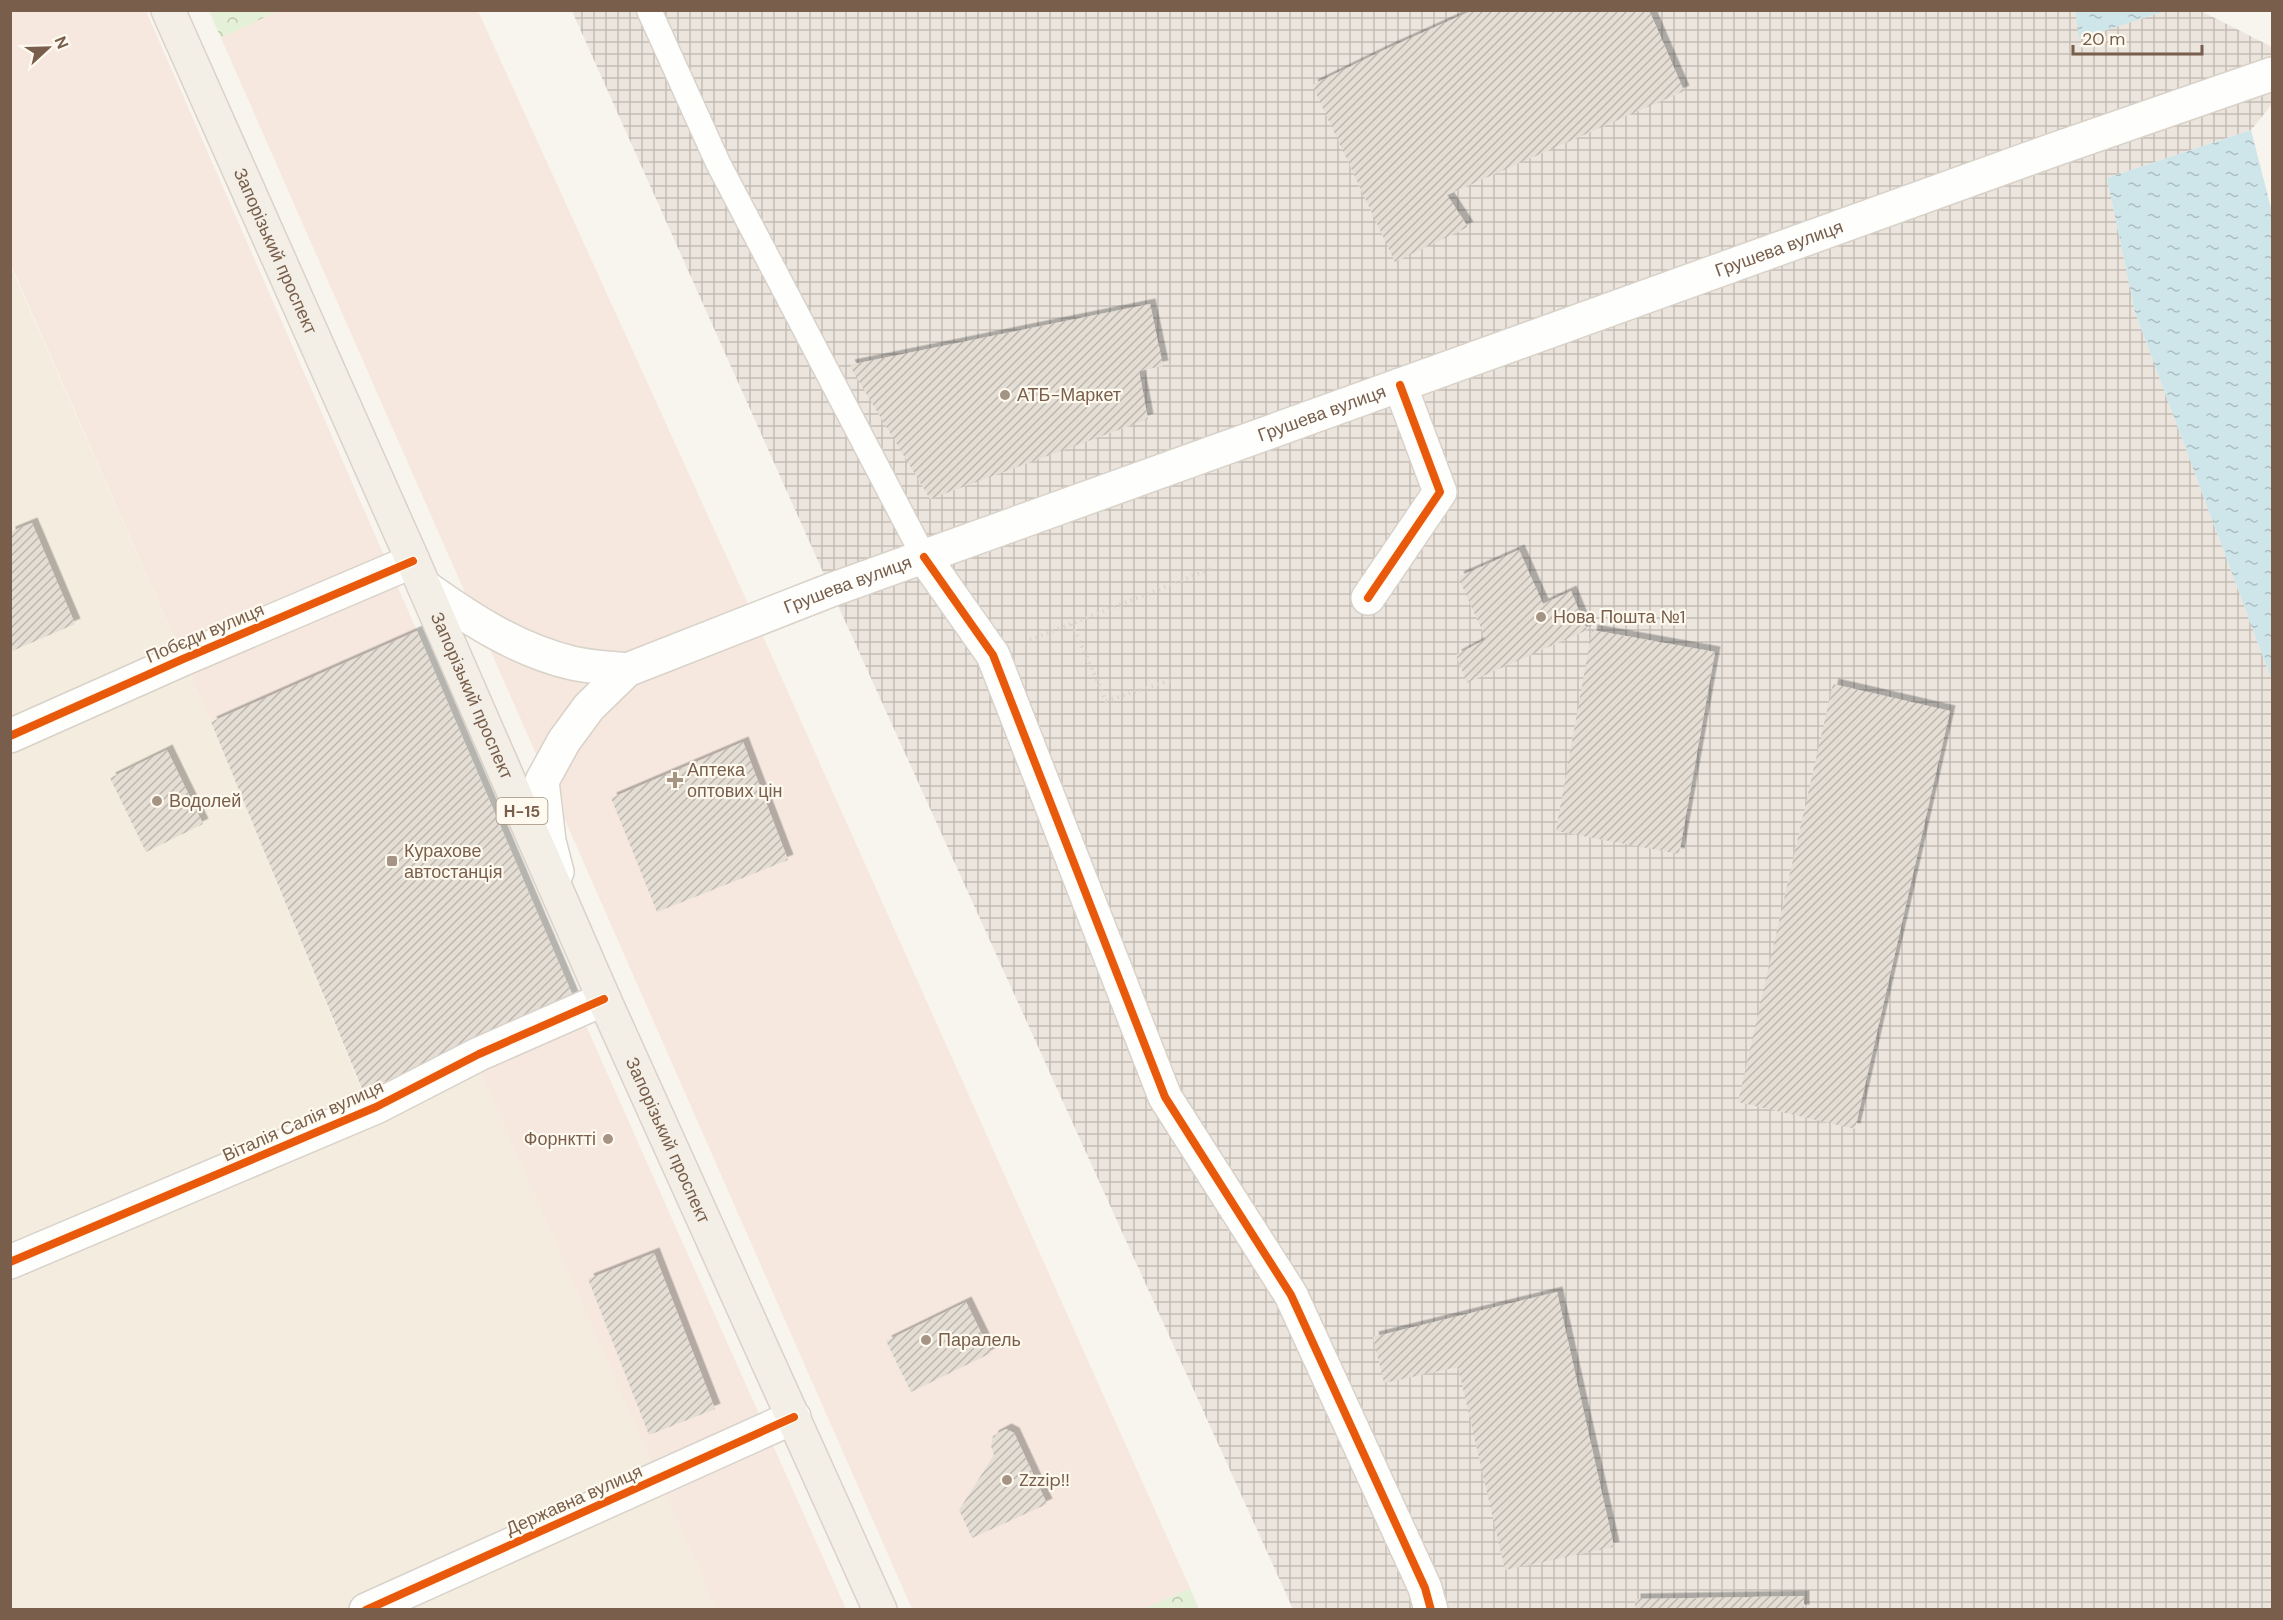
<svg xmlns="http://www.w3.org/2000/svg" width="2283" height="1620" viewBox="0 0 2283 1620" font-family="'DM Sans',sans-serif">
<style>
.residential{fill:#f4ecde}
.commercial{fill:#f6e8df}
.industrial{fill:url(#industrial-grid)}
.forest{fill:url(#forest-crowns)}
.water{fill:url(#water-ripples)}
.building{fill:url(#building-hatch);filter:url(#shadow)}
.lines{fill:none;stroke-linecap:round;stroke-linejoin:round}
.lane-casing{stroke:#d8d2cb;stroke-width:27}
.street-casing{stroke:#d8d2cb;stroke-width:36}
.secondary-casing{stroke:#d8d2c9;stroke-width:36}
.primary-casing{stroke:#dad2ca;stroke-width:36}
.path{stroke:#dbd5cf;stroke-width:4;stroke-dasharray:1.5 4.5;stroke-linecap:butt}
.lane{stroke:#fefefc;stroke-width:24}
.street{stroke:#fefefc;stroke-width:33}
.secondary{stroke:#fefefc;stroke-width:33}
.primary{stroke:#f3efe6;stroke-width:33}
.cycleway-casing{stroke:#fffaf0;stroke-width:11}
.cycleway{stroke:#e8590c;stroke-width:8}
.poi-dot{fill:#a59484;stroke:#fffaf0;stroke-width:2}
.labels{text-anchor:middle;dominant-baseline:central;stroke-width:4.5;stroke-linejoin:round;paint-order:stroke}
.shield{fill:#fffaf0;stroke:#a18e7c;stroke-width:1.5}
.shield-label{font-size:16px;font-weight:bold;fill:#795f4b}
.street-label{font-size:18px;fill:#795f4b;stroke:#fffaf0}
.poi-label{font-size:18px;fill:#795f4b;stroke:#fffaf0;text-anchor:start}
</style>
<defs>
<pattern id="industrial-grid" width="8" height="8" patternUnits="userSpaceOnUse" patternTransform="scale(1.5)"><rect width="8" height="8" fill="#ebe5de"/><path d="M0 4h8M4 0v8" fill="none" stroke="#c3bdb6"/></pattern>
<pattern id="forest-crowns" width="20" height="18" patternUnits="userSpaceOnUse" patternTransform="scale(1.5)"><rect width="20" height="18" fill="#e4f0d8"/><path d="M2 6a3 3 0 1 1 6 0M12 15a3 3 0 1 1 6 0" fill="none" stroke="#bec6b1"/></pattern>
<pattern id="water-ripples" width="26" height="14" patternUnits="userSpaceOnUse" patternTransform="scale(1.5)"><rect width="26" height="14" fill="#cee5ea"/><path d="M2 4q2-2 4 0t4 0M15 11q2-2 4 0t4 0" fill="none" stroke="#acbdc0"/></pattern>
<pattern id="building-hatch" width="6" height="6" patternUnits="userSpaceOnUse" patternTransform="scale(1.5)"><rect width="6" height="6" fill="#e5ded5"/><path d="M-1 1l2-2M0 6l6-6M5 7l2-2" fill="none" stroke="#beb7af"/></pattern>
<filter id="shadow"><feDropShadow dx="5.5" dy="-5.5" stdDeviation="0" flood-color="#0004"/></filter>
</defs>
<rect width="100%" height="100%" fill="#f8f5ee"/>
<!-- residential -->
<polygon class="residential" points="10,265 211,722 362,1091 470,1046 716,1609 11,1609"/>
<!-- commercial -->
<g class="commercial">
<polygon points="10,11 146,11 417,631 575,1001 846,1609 716,1609 470,1047 363,1091 211,722 11,265"/>
<polygon points="278,11 478,11 756,621 1190,1588 1144,1609 912,1609 221,38"/>
</g>
<!-- industrial -->
<polygon class="industrial" points="2075,10 2080,38 2165,11 2199,10 2272,47 2272,104 2251,130 2107,178 2135,312 2272,681 2272,1609 1293,1609 831,590 572,11"/>
<!-- forest -->
<g class="forest">
<polygon points="209,11 278,11 221,38"/>
<polygon points="1190,1588 1199,1609 1144,1609"/>
</g>
<!-- water -->
<g class="water">
<polygon points="2075,10 2165,10 2165,11 2079,39"/>
<polygon points="2251,130 2272,212 2272,681 2135,312 2107,178"/>
</g>
<!-- building -->
<g class="building">
<polygon points="1473,10 1649,10 1684,91 1447,195 1468,227 1395,262 1312,85 1384,50"/>
<polygon points="1150,304 1163,366 1139,371 1148,419 930,499 849,365"/>
<polygon points="32,523 75,624 10,652 10,532"/>
<polygon points="1519,550 1543,604 1571,591 1587,630 1467,683 1456,655 1486,639 1458,577"/>
<polygon points="1592,630 1715,652 1679,854 1556,831"/>
<polygon points="417,631 575,1001 363,1091 211,722"/>
<polygon points="1833,684 1950,711 1855,1129 1738,1102"/>
<polygon points="743,742 788,860 657,912 611,798"/>
<polygon points="167,750 203,824 146,852 110,778"/>
<polygon points="654,1253 715,1409 649,1435 588,1279"/>
<polygon points="1557,1292 1614,1547 1505,1570 1458,1367 1384,1383 1373,1337"/>
<polygon points="966,1302 991,1353 911,1392 886,1341"/>
<polygon points="1006,1429 1014,1433 1047,1504 972,1538 959,1510 994,1455 991,1446 993,1436"/>
<polygon points="1804,1596 1804,1610 1635,1610 1635,1599"/>
</g>
<g class="lines">
<!-- lane casing -->
<g class="lane-casing">
<polyline id="lane" points="649,10 718,163 924,557"/>
</g>
<!-- street casing -->
<g class="street-casing">
<g id="street">
<polyline points="924,557 993,655 1165,1097 1291,1295 1425,1588 1431,1610"/>
<polyline points="1368,598 1440,492 1400,385"/>
<polyline points="10,1262 376,1107 479,1054 604,999"/>
<polyline points="366,1610 794,1417"/>
</g>
</g>
<!-- secondary casing -->
<g class="secondary-casing">
<g id="secondary">
<path d="M425,587C470,619 517,650 572,663C589,667 609,668 627,670"/>
<polyline points="10,736 183,659 413,561"/>
<path id="s1" d="M557,872L549,841L542,781L564,741L589,707L627,670L831,590L2050,151L2272,74"/>
</g>
</g>
<!-- primary casing -->
<g class="primary-casing">
<g id="primary">
<path id="s2" d="M168,10L413,561L604,999L880,1610"/>
</g>
</g>
<!-- path -->
<g class="path">
<polyline points="1072,624 1106,701 1171,680"/>
<polyline points="1030,640 1213,568"/>
</g>
<!-- lane -->
<use href="#lane" class="lane"/>
<!-- street -->
<use href="#street" class="street"/>
<!-- secondary -->
<use href="#secondary" class="secondary"/>
<!-- primary -->
<use href="#primary" class="primary"/>
<!-- cycleway casing -->
<g class="cycleway-casing">
<g id="cycleway">
<polyline points="924,557 993,655 1165,1097 1291,1295 1425,1588 1431,1610"/>
<polyline points="1368,598 1440,492 1400,385"/>
<polyline points="10,736 183,659 413,561"/>
<polyline points="10,1262 376,1107 479,1054 604,999"/>
<polyline points="366,1610 794,1417"/>
</g>
</g>
<!-- cycleway -->
<use href="#cycleway" class="cycleway"/>
</g>
<!-- markers -->
<g class="poi-dot">
<circle cx="1005" cy="395" r="6"/>
<circle cx="1541" cy="617" r="6"/>
<path d="M672 771h6v6h6v6h-6v6h-6v-6h-6v-6h6z"/>
<circle cx="157" cy="801" r="6"/>
<rect x="386" y="855" width="12" height="12" rx="3"/>
<circle cx="608" cy="1139" r="6"/>
<circle cx="926" cy="1340" r="6"/>
<circle cx="1007" cy="1480" r="6"/>
</g>
<g class="labels">
<!-- shield labels -->
<rect class="shield" x="496.5" y="798" width="51" height="26" rx="4.5"/>
<g class="shield-label">
<text x="522" y="811">Н-15</text>
</g>
<!-- street labels -->
<g class="street-label">
<text stroke="none"><textPath href="#s1" startOffset="1460">Грушева вулиця</textPath></text>
<text stroke="none"><textPath href="#s2" startOffset="264">Запорізький проспект</textPath></text>
<text stroke="none"><textPath href="#s1" startOffset="974">Грушева вулиця</textPath></text>
<text stroke="none"><textPath href="#s1" startOffset="470">Грушева вулиця</textPath></text>
<text transform="translate(205 633) rotate(-23)">Побєди вулиця</text>
<text stroke="none"><textPath href="#s2" startOffset="750">Запорізький проспект</textPath></text>
<text transform="translate(303 1121) rotate(-24)">Віталія Салія вулиця</text>
<text stroke="none"><textPath href="#s2" startOffset="1236">Запорізький проспект</textPath></text>
<text transform="translate(574 1500) rotate(-24)">Державна вулиця</text>
</g>
<!-- poi labels -->
<g class="poi-label">
<text x="1017" y="395">АТБ-Маркет</text>
<text x="1553" y="617">Нова Пошта №1</text>
<text x="687" y="770">Аптека<tspan x="687" dy="21">оптових цін</tspan></text>
<text x="169" y="801">Водолей</text>
<text x="404" y="851">Курахове<tspan x="404" dy="21">автостанцiя</tspan></text>
<text x="596" y="1139" text-anchor="end">Форнктті</text>
<text x="938" y="1340">Паралель</text>
<text x="1019" y="1480">Zzzip!!</text>
</g>
</g>
<!-- border -->
<rect width="2283" height="1620" fill="none" stroke="#795f4b" stroke-width="24"/>
<!-- north arrow -->
<g transform="translate(48 48) rotate(68)" stroke="#fffaf0" stroke-width="4.5" paint-order="stroke">
<path d="M0-4.5L10 22L0 15L-10 22Z" fill="#795f4b"/>
<text y="-9" font-size="16" font-weight="bold" text-anchor="middle" fill="#795f4b">N</text>
</g>
<!-- scale -->
<path d="M2073 45v9h129v-9" fill="none" stroke="#795f4b" stroke-width="3"/>
<text x="2082" y="45" font-size="18" fill="#795f4b" stroke="#fffaf0" stroke-width="4.5" paint-order="stroke">20 m</text>
</svg>
